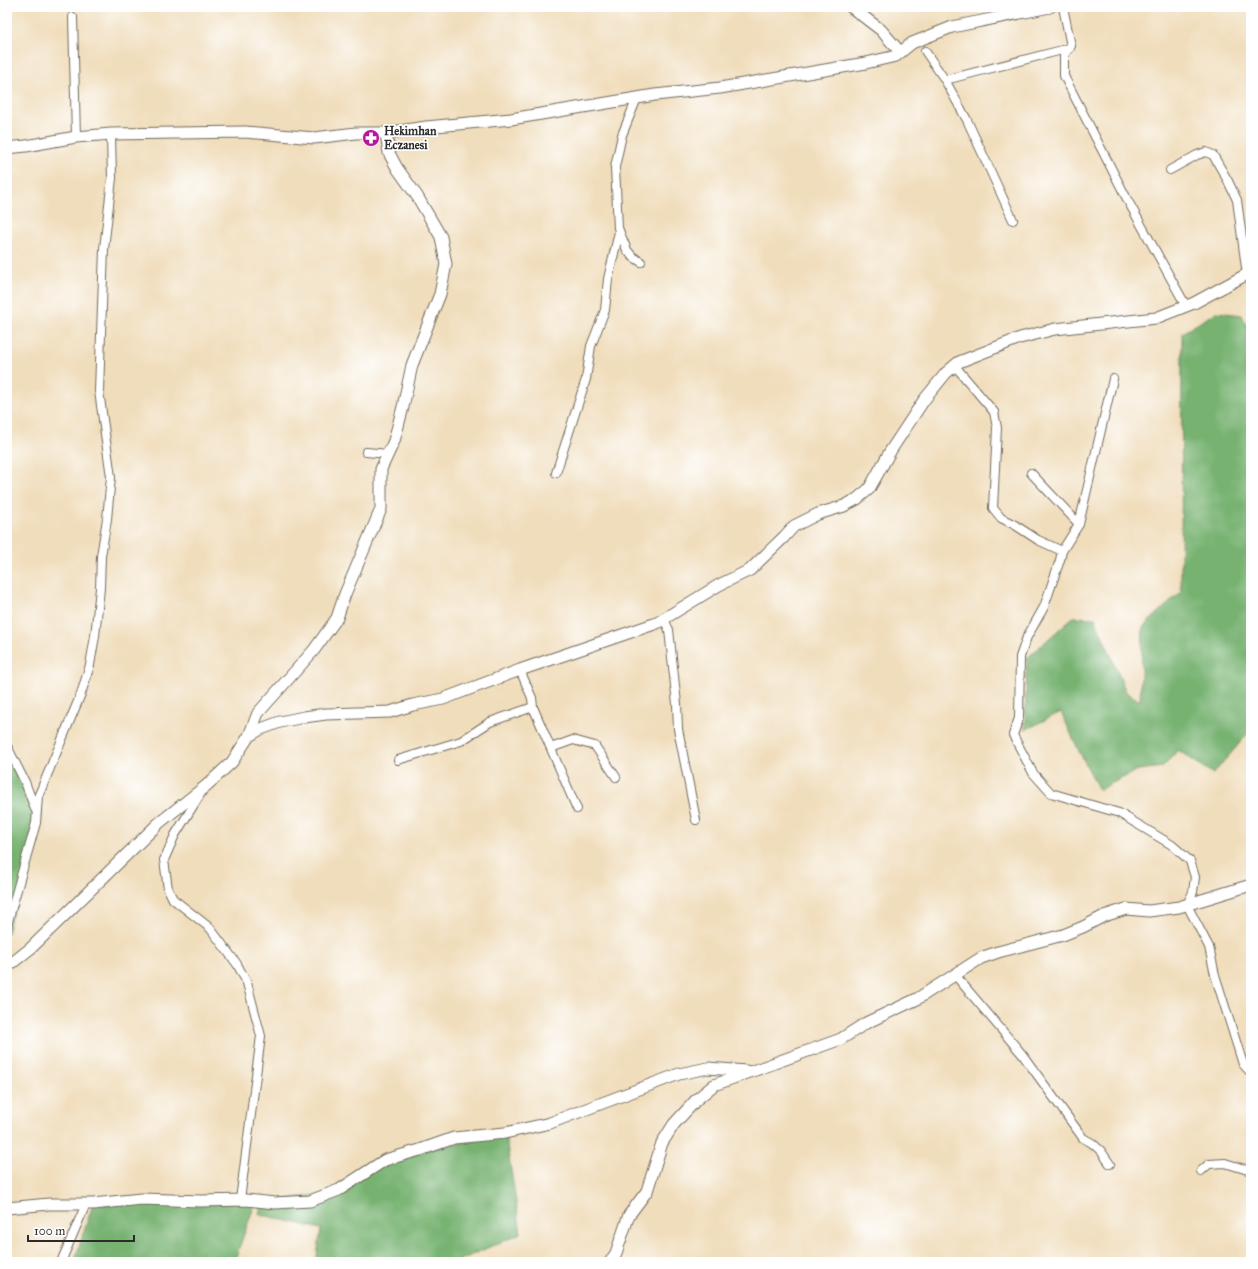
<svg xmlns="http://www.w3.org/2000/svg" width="1258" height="1269" viewBox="0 0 1258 1269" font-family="'IM FELL Great Primer',serif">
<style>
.forest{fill:#77b271;stroke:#516e4e}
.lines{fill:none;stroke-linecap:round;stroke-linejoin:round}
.street-casing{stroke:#70695d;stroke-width:10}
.secondary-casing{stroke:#70695d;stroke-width:13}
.street{stroke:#fff;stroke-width:8}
.secondary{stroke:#fff;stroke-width:11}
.labels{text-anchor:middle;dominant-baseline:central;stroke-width:3.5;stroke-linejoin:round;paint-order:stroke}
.poi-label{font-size:12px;font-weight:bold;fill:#2b2b2b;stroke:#fff;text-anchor:start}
</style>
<rect width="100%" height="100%" fill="#fff"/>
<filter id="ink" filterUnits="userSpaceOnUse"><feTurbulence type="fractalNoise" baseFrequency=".025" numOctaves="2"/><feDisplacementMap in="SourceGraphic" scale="8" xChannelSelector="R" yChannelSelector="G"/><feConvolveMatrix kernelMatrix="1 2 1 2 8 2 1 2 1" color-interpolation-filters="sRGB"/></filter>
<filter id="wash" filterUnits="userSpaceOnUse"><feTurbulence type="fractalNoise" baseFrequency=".012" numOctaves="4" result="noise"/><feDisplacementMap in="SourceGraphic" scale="16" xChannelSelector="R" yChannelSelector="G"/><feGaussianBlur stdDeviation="0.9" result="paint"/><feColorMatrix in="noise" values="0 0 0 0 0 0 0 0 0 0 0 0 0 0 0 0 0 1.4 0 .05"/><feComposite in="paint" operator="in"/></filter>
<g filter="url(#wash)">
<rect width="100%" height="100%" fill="#f0ddbb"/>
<!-- forest -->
<g class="forest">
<polygon points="1217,312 1242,315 1251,336 1251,730 1213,774 1178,750 1163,767 1138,770 1099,790 1078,749 1061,712 1025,730 1027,658 1073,617 1095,618 1126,692 1140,701 1143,627 1181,592 1182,333"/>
<polygon points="7,756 42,812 7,933"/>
<polygon points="505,1133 521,1233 456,1262 316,1262 321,1229 259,1214 262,1202 332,1193 403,1155"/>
<polygon points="256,1201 234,1262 74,1262 93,1204"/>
</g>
</g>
<g filter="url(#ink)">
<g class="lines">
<!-- street casing -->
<g class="street-casing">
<g id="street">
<polyline points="1063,7 1071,46 1064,55 1064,76 1128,201 1186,306"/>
<polyline points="73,17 76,137"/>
<polyline points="925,51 945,80 967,120 1013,220"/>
<polyline points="945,80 1070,48"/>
<polyline points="637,98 622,135 615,167 618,228 627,250 632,256 641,262"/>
<polyline points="1170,170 1197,155 1206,152 1213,155 1228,181 1237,200 1247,275"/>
<polyline points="955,366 994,412 997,428 993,508 1001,518 1015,525 1038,540 1062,551 1060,560 1044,607 1027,637 1020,657 1019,718 1013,735 1033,773 1051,793 1119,813 1172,845 1190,861 1195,877 1193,892 1187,905 1209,947 1215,975 1243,1064 1251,1073"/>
<polyline points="366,452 388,454"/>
<polyline points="556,473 586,379 591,346 605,310 608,279 619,232"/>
<polyline points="1031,473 1079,524"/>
<polyline points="1062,551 1079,524 1113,379"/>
<polyline points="664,619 669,630 677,704 678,729 696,820"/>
<polyline points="520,670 532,698 533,707 577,809"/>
<polyline points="7,746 25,782 35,809"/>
<polyline points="551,748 573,740 595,746 616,777"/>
<polyline points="398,760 461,741 490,722 533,707"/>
<polyline points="203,790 175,835 164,860 168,889 173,899 210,928 237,964 247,983 261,1036 240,1200"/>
<polyline points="7,925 36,823 38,797 81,694 90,665 95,636 100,588 101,556 107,519 111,477 99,391 104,249 112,178 111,134"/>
<polyline points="955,975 1022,1054 1083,1138 1092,1143 1101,1151 1110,1164"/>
<polyline points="1201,1171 1209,1164 1225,1163 1251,1171"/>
<polyline points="61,1262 86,1204"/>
</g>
</g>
<!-- secondary casing -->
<g class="secondary-casing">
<g id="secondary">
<polyline points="851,7 881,30 900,52"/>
<polyline points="7,148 26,146 76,137 111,134 245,132 314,138 356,133 386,133 426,127 511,119 655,95 720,88 866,63 896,56 912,43 952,27 1050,7"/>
<polyline points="249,736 261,729 280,722 304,717 326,714 390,712 413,705 443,699 520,670 657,623 719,585 750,570 784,537 794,526 818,514 844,506 857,499 869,489 891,450 924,400 946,373 959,362 1020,338 1055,329 1156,318 1194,303 1251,272"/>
<polyline points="7,967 31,948 159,823 207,785 232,762 249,736 258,713 314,650 337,618 345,594 381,509 381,469 394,441 403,407 412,365 440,294 446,264 441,237 417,196 397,168 389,153 386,133"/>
<polyline points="7,1208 49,1204 93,1204 141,1199 201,1201 246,1200 275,1203 310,1201 339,1190 385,1160 420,1150 454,1138 505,1133 550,1123 576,1113 679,1074 708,1068 746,1071"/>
<polyline points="610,1262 616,1253 629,1215 647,1191 662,1143 674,1124 697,1099 714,1085 841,1039 866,1023 917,999 981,958 998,952 1063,935 1083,927 1104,916 1126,909 1149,911 1179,907 1251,885"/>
</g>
</g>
<!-- street -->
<use href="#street" class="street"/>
<!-- secondary -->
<use href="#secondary" class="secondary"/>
</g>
</g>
<!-- icons -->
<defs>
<g id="pharmacy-disc" transform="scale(0.9)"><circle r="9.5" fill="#b5179e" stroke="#fff"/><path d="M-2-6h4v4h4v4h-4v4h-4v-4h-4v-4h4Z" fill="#fff"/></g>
</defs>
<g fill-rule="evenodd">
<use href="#pharmacy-disc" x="371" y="138"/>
</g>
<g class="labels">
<!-- poi labels -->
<g class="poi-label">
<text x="384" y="131">Hekimhan<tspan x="384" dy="14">Eczanesi</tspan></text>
</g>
</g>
<!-- margin -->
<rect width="1258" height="1269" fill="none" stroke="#fff" stroke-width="24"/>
<!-- scale -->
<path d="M28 1235v6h106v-6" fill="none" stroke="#2b2b2b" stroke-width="2"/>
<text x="34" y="1235" font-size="12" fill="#2b2b2b" stroke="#ffffff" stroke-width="3" paint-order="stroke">100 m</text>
</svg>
